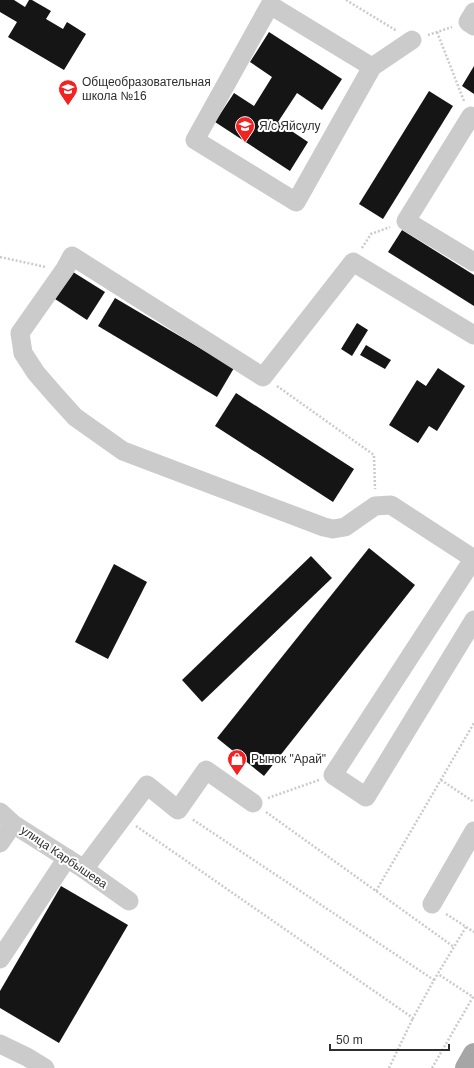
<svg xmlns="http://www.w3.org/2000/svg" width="474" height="1068" viewBox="0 0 474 1068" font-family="Helvetica,sans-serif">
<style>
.building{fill:#151515}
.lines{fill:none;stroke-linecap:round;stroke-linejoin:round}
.path{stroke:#cbcbcb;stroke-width:2.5;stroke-dasharray:2 2;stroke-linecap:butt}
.minor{stroke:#cbcbcb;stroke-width:19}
.major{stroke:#a6a6a6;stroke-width:22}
.labels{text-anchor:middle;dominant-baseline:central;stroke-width:4;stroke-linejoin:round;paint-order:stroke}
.poi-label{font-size:12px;fill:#2e2e2e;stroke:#fff;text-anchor:start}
.street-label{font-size:12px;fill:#2e2e2e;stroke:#fff}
</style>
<rect width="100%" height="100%" fill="#fff"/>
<!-- building -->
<g class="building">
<polygon points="0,0 14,0 25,7 29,0 32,0 51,11 46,19 63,29 67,22 86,34 64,70 8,37 17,22 0,12"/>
<polygon points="269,32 342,79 322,110 297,93 278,122 308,142 290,171 215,122 234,93 254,106 272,77 250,62"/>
<polygon points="474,66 474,94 462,86"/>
<polygon points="429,91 453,106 383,219 359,204"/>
<polygon points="402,230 474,275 474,306 388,252"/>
<polygon points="73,272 105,292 87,320 55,299"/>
<polygon points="115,298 234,368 217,397 98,326"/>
<polygon points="357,323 368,330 352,356 341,349"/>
<polygon points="366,345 391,360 385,369 360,355"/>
<polygon points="438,368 465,386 437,431 429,426 418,443 389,425 417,380 426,386"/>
<polygon points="236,393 354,469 333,502 215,426"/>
<polygon points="369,548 415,585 264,776 217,738"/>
<polygon points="311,556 332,578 202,702 182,680"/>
<polygon points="114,564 147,582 108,659 75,642"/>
<polygon points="61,886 128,925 59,1043 0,1008 0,991"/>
</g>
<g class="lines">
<!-- path -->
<g class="path">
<polyline points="346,0 397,31"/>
<polyline points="437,32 464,101"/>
<polyline points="428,35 452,27"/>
<polyline points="362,248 371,234 390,227"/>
<polyline points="0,257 46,267"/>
<polyline points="277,386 374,455 375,489"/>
<polyline points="441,780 474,802"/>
<polyline points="268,798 319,780"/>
<polyline points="266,812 454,947"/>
<polyline points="136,826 413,1018 434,980 192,819"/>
<polyline points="376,891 474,723"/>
<polyline points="446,914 474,932"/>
<polyline points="434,980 466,927"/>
<polyline points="389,1068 413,1018"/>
<polyline points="432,1068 473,997 438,974"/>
</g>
<!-- minor -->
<g class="minor">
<polyline points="474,12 468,22 474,26"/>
<polyline points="372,67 270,5 195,140 296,202 372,67 412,40"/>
<polyline points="474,118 471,116 406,221 474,262"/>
<polyline points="474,335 353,262 263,377 72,256 65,269 20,333 23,353 36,373 56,396 75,417 123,451 324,527 333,529 345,527 375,506 391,505 474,559"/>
<polyline points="474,558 333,775 366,797 474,620"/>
<polyline points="0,812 13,824 84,869 129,901"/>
<polyline points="0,843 13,824"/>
<polyline points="84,869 147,785 178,810 206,770 253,803"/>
<polyline points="432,904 474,831"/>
<polyline points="0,959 67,858"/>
<polyline points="0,1044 27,1057 45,1068"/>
</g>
<!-- major -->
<polyline class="major" points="466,1068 474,1054"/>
</g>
<!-- icons -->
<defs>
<g id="school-pin" transform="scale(1)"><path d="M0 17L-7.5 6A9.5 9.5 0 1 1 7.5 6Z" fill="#f42121" stroke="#fff"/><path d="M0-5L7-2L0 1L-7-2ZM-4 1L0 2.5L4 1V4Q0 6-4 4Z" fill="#fff"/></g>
<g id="shop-pin" transform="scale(1)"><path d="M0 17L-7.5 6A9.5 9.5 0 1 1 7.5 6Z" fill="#f42121" stroke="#fff"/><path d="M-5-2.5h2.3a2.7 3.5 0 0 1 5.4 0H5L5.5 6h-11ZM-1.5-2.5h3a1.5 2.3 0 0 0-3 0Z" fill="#fff"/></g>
</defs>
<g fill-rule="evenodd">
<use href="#school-pin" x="68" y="89"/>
<use href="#school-pin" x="245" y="126"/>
<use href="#shop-pin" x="237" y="759"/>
</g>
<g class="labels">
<!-- poi labels -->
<g class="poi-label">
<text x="82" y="82">Общеобразовательная<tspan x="82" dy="14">школа №16</tspan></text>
<text x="259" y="126">Я/c Яйсулу</text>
<text x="251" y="759">Рынок "Арай"</text>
</g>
<!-- street labels -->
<g class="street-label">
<text transform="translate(64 857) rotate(34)">улица Карбышева</text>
</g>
</g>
<!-- scale -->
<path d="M330 1044v6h119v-6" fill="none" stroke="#2e2e2e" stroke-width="2"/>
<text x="336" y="1044" font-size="12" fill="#2e2e2e" stroke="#ffffff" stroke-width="3" paint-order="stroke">50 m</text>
</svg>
